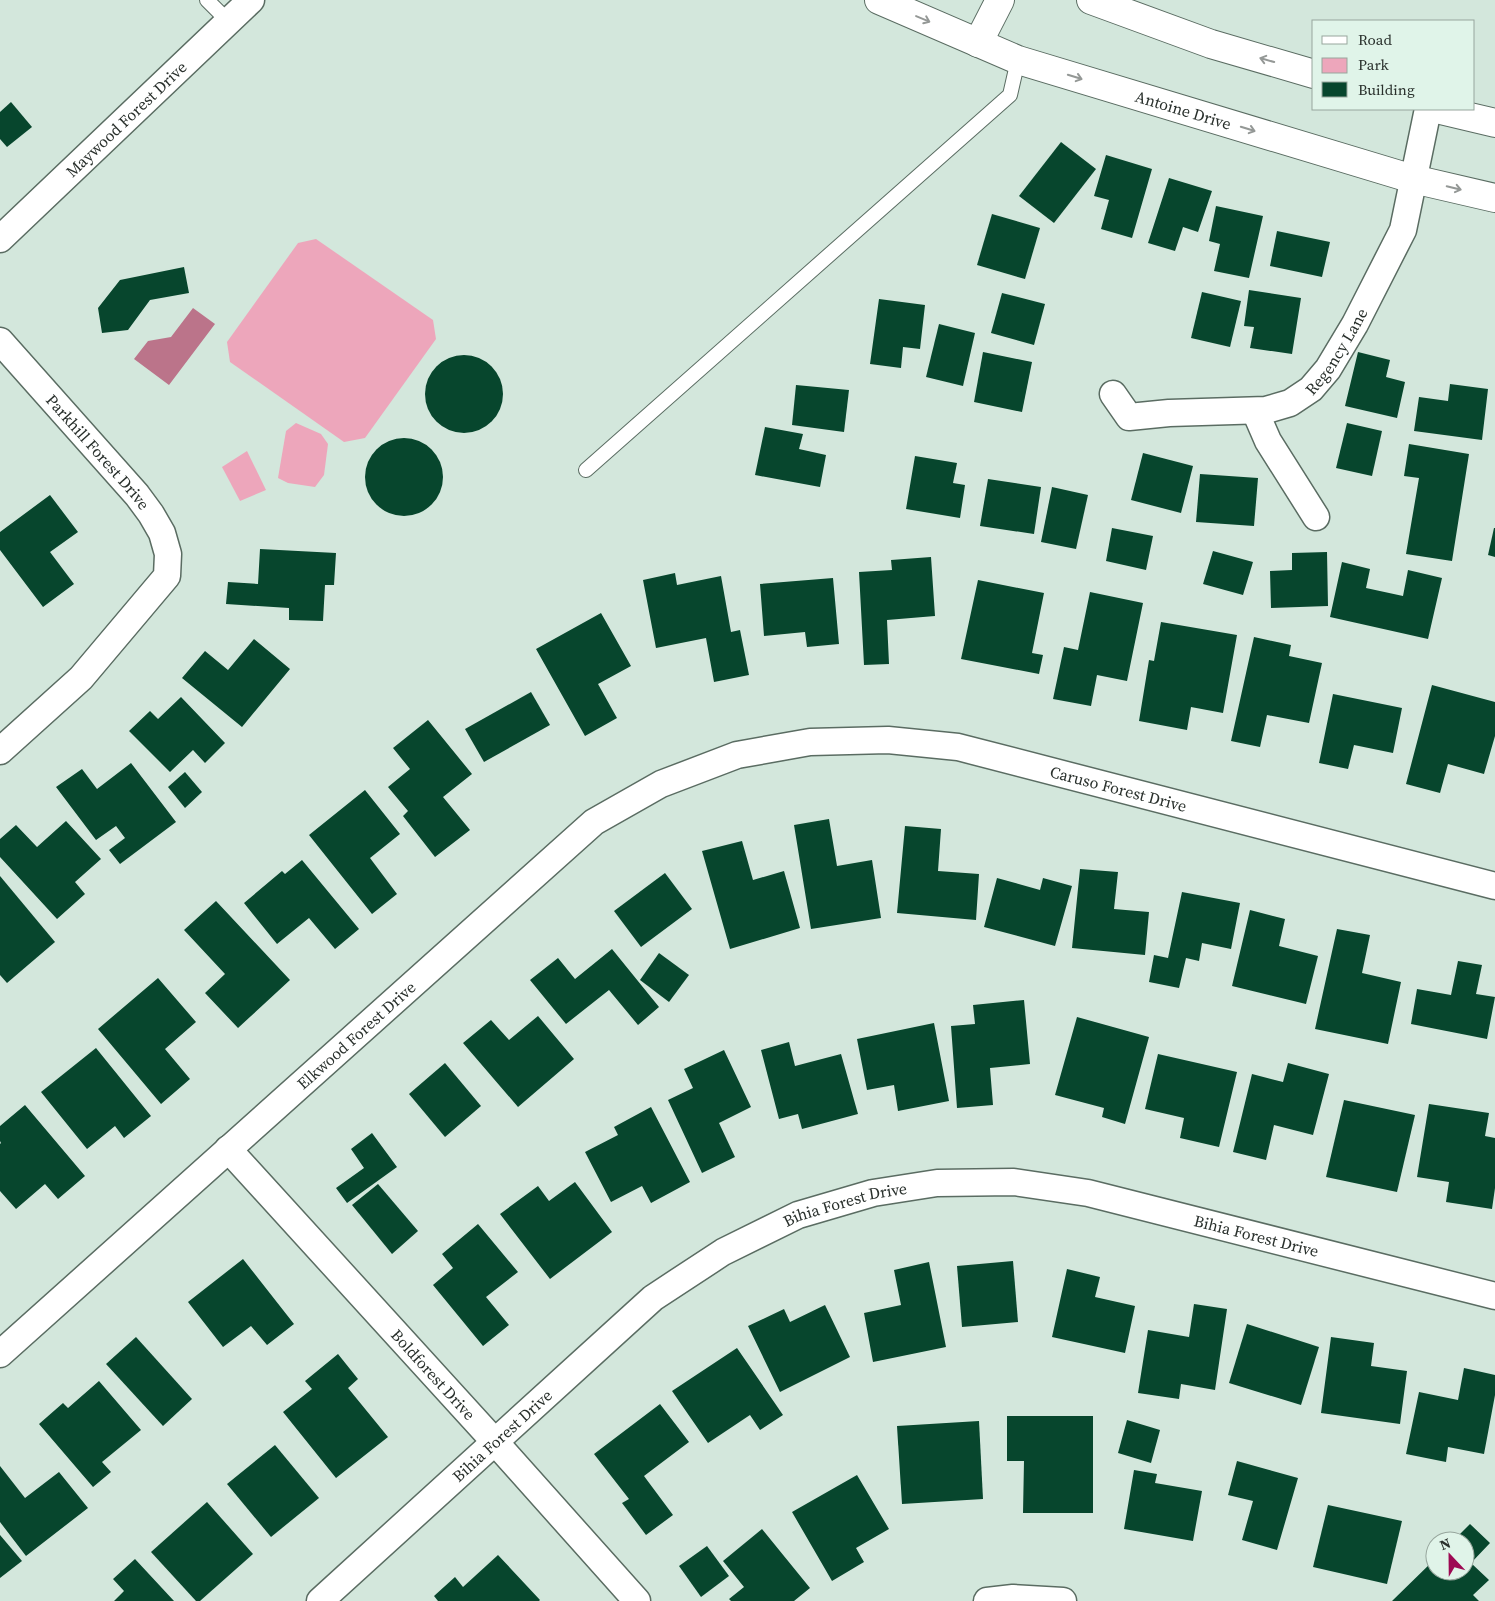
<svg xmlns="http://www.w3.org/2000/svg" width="1495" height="1601" viewBox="0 0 1495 1601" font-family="'Source Serif 4',serif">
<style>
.green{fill:#eda6bb}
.water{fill:#bb748a}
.building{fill:#07462d}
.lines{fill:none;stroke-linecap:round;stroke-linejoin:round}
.lane-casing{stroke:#5a6c62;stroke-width:16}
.street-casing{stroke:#5a6c62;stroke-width:29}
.secondary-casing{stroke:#5a6c62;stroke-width:30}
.lane{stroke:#fff;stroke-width:14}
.street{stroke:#fff;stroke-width:26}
.secondary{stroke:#fff;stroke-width:28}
.oneway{stroke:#949896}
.labels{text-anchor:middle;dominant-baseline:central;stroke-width:5;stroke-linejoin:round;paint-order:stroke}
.street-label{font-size:16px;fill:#29302c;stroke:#e0f4e9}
</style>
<rect width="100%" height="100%" fill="#d3e7dc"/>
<!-- green -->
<g class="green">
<polygon points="316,239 433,320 436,339 365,438 344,442 230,362 227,342 298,243"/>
<polygon points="296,423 321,434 328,444 324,475 315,487 288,483 278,478 286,431"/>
<polygon points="247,451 266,490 240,501 222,467"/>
</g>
<!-- water -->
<polygon class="water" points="193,308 215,324 169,385 134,359 148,341 171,337"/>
<!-- building -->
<g class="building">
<polygon points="11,102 32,127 7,147 0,139 0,112"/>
<polygon points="1061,142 1096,169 1054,223 1019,196"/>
<polygon points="1106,155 1152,169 1132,238 1101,229 1109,200 1094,196"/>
<polygon points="1169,178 1212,191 1198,232 1183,227 1175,251 1148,243"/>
<polygon points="1216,206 1263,216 1249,278 1214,271 1220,244 1209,241"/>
<polygon points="992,214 1040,228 1025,279 977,265"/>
<polygon points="1277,231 1330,242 1322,277 1270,266"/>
<polygon points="184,267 189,293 150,300 128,330 102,333 98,308 120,280"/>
<polygon points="1249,290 1301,298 1292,354 1250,348 1254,327 1244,326"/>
<polygon points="1202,292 1241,301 1230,347 1191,338"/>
<polygon points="1002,293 1045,304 1034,345 991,333"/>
<polygon points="879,299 925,305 920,349 903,347 901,368 870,364"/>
<polygon points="939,324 975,333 963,386 926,377"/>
<polygon points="983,352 1032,362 1022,412 974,402"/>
<polygon points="1358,352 1390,360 1386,377 1405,382 1397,418 1345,406"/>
<circle cx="464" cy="394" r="39"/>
<polygon points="1450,384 1488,389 1482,440 1414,431 1419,397 1448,401"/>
<polygon points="796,385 849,390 844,432 792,425"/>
<polygon points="1347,423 1382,431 1372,476 1336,468"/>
<polygon points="765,427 803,434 799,449 826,455 820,487 755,475"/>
<circle cx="404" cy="477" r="39"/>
<polygon points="1409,444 1469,454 1452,561 1406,554 1419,478 1404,476"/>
<polygon points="1143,453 1193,466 1181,513 1131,500"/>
<polygon points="915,456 957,463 953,483 965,485 960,518 906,509"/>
<polygon points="1200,474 1258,478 1254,526 1196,522"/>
<polygon points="988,479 1041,487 1034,534 980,526"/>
<polygon points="1052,487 1088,495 1076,549 1041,542"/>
<polygon points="50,495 78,532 50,552 74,584 43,607 0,550 0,532"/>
<polygon points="1112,528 1153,536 1146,570 1106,561"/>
<polygon points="1494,528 1495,528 1495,557 1488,555"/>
<polygon points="260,549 336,553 334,585 325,585 323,621 289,620 289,608 226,604 228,582 258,584"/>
<polygon points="1213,551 1253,562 1243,595 1203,584"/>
<polygon points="1327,552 1328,606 1271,608 1270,571 1292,570 1292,553"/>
<polygon points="931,557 935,616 887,620 889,664 864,665 859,572 892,570 891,560"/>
<polygon points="1342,562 1370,569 1366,588 1403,596 1408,570 1442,578 1428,639 1330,617"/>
<polygon points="675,573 677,585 721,576 731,632 740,630 749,675 714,682 706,638 656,648 643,580"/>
<polygon points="833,578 839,644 807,647 805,632 764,636 760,584"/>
<polygon points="978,580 1044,593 1032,653 1043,655 1039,674 961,659"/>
<polygon points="1090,592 1143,603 1127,681 1097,675 1091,706 1053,699 1064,647 1078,650"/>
<polygon points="601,613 631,666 598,684 617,718 585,736 536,649"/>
<polygon points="1161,622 1237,635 1223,713 1191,707 1187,730 1139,721 1149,660 1154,661"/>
<polygon points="1254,637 1291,645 1289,656 1322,663 1309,723 1267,715 1260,747 1231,741"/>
<polygon points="254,639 290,669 242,727 182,678 205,651 228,670"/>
<polygon points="1432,685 1495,702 1495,736 1484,774 1448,764 1440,793 1406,784"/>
<polygon points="531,692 550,725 484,762 465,729"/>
<polygon points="1333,694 1402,708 1393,753 1354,745 1348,769 1319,763"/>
<polygon points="181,697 225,743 205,763 193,750 170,772 129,731 150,711 158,719"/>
<polygon points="428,720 472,774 443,797 470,830 435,857 403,816 408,811 388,787 410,769 393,748"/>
<polygon points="131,763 176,822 120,864 109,850 125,838 116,826 96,840 56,787 82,769 97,789"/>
<polygon points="185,772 202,792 185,808 168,787"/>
<polygon points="365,790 400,834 370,858 397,894 372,914 309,835"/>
<polygon points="829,819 837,866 872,860 881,918 811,929 794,825"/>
<polygon points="66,821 101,859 75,882 85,894 57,919 0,857 0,839 16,825 37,847"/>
<polygon points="905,826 941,829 938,871 979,874 976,920 897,913"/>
<polygon points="742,841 753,880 784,871 800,928 730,949 702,851"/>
<polygon points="302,860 359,929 335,949 309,918 277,944 244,903 282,871 285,874"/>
<polygon points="1080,869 1118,872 1114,909 1149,912 1145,955 1072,948"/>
<polygon points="665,873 692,909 641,947 614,911"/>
<polygon points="0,876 55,942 7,983 0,975"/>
<polygon points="997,878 1040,890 1043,878 1072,886 1055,946 984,927"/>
<polygon points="1182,892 1240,903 1231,949 1202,943 1199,961 1186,958 1179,988 1149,982 1154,955 1168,958"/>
<polygon points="216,901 290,980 238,1028 205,993 225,974 184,930"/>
<polygon points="1250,910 1285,919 1279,946 1318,956 1306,1004 1232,986"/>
<polygon points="1337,929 1370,935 1362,973 1401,982 1388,1044 1315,1029"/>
<polygon points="612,949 659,1007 638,1025 609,990 566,1024 530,980 558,958 575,979"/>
<polygon points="659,953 689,975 669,1002 640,980"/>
<polygon points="1458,961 1482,965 1476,994 1495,997 1487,1039 1411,1024 1417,989 1451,995"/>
<polygon points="158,978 196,1022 165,1049 190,1079 161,1104 98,1029"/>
<polygon points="1024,1000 1030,1064 990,1068 993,1105 957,1108 951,1026 975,1024 973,1005"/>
<polygon points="538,1016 574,1059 518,1107 463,1043 491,1020 509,1040"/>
<polygon points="1077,1017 1149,1037 1125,1124 1102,1117 1104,1108 1055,1095"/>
<polygon points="934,1023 949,1101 898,1111 894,1085 867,1090 857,1039"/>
<polygon points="789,1042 795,1066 841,1054 858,1114 802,1129 798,1114 779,1119 761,1050"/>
<polygon points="96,1048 151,1116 124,1138 115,1126 87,1149 41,1092"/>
<polygon points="724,1050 751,1107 719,1123 735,1157 702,1173 668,1100 693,1088 684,1069"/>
<polygon points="1158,1054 1237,1072 1219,1147 1180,1138 1184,1118 1145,1109"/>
<polygon points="445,1063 481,1106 445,1137 409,1094"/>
<polygon points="1288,1063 1329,1074 1313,1135 1274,1125 1266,1160 1233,1152 1252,1074 1283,1082"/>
<polygon points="1344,1100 1415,1115 1397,1192 1326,1177"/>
<polygon points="1429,1104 1489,1113 1485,1136 1495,1138 1495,1188 1492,1209 1446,1202 1449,1182 1417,1177"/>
<polygon points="25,1105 85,1176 58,1199 45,1184 16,1209 0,1191 0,1144 1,1143 0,1141 0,1126"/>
<polygon points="651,1107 690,1182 651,1203 642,1186 611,1202 585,1152 618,1135 614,1127"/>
<polygon points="372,1133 397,1167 347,1203 336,1188 364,1168 351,1149"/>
<polygon points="575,1182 612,1232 550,1279 500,1214 538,1186 549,1201"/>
<polygon points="378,1184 418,1231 392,1254 352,1205"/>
<polygon points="478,1224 518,1272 486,1297 509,1325 483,1346 433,1285 453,1268 442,1254"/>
<polygon points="243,1259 294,1324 267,1345 251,1326 223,1347 188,1302"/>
<polygon points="1013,1261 1018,1322 962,1327 957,1266"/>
<polygon points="929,1262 946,1347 873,1362 864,1313 901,1305 894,1270"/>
<polygon points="1067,1269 1100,1277 1095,1297 1135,1306 1125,1353 1052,1337"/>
<polygon points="1194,1304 1227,1309 1215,1390 1181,1384 1179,1399 1138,1393 1148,1330 1189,1337"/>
<polygon points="825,1305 850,1357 780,1392 748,1326 784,1309 790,1322"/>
<polygon points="1247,1324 1319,1347 1301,1405 1229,1383"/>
<polygon points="136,1337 192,1399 163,1426 106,1364"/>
<polygon points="1331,1337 1374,1343 1371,1366 1407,1371 1400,1424 1321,1413"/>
<polygon points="737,1348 783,1415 760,1430 750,1415 708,1443 672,1391"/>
<polygon points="338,1354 358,1379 348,1388 388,1437 336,1478 283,1412 312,1389 305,1381"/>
<polygon points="1464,1368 1495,1375 1495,1395 1484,1454 1448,1447 1446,1462 1406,1454 1419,1392 1458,1400"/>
<polygon points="99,1381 141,1430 102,1462 111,1472 93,1487 39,1424 63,1403 68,1408"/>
<polygon points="660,1404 689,1442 644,1476 673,1515 646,1535 622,1503 629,1499 594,1454"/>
<polygon points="1007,1416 1093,1416 1093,1513 1023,1513 1024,1461 1007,1461"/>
<polygon points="1127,1420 1160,1430 1151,1463 1118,1453"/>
<polygon points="979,1421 983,1499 902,1504 897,1426"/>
<polygon points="275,1445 319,1498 271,1537 227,1484"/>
<polygon points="1237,1461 1298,1478 1277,1550 1242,1540 1253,1501 1228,1495"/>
<polygon points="0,1466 25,1498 59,1472 88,1508 26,1556 0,1522"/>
<polygon points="1134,1470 1157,1474 1155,1483 1202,1491 1193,1541 1124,1529"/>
<polygon points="857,1475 889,1529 856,1548 864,1562 832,1581 792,1512"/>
<polygon points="207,1502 253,1554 200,1601 196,1601 151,1552"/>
<polygon points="1328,1505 1402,1521 1387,1584 1313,1567"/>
<polygon points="1470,1524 1490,1543 1471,1563 1489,1580 1473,1595 1479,1601 1392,1601 1435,1559 1435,1571 1465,1571 1465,1541 1453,1541"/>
<polygon points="762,1529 810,1588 794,1601 731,1601 729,1599 744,1587 723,1561"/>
<polygon points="0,1535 22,1561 0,1578"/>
<polygon points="707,1546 729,1576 701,1597 679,1566"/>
<polygon points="498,1555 540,1600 539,1601 438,1601 434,1596 455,1577 463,1587"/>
<polygon points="135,1559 174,1601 114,1601 124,1591 113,1579"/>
</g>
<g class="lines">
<!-- lane casing -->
<g class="lane-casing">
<g id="lane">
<polyline points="207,0 228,21"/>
<polyline points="586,470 1010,95 1018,60"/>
</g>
</g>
<!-- street casing -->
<g class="street-casing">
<g id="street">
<path id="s1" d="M0,239L251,0"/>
<path id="s2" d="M0,341L137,495L151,514L162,533L168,554L167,576L81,678L0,751"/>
<path id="s3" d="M1113,394L1129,417L1169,413L1266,410L1290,403L1311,389L1328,369L1355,324L1403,230L1428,109"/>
<polyline points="1255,411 1268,441 1316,517"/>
<path id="s4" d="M228,1149L495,1442L637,1601"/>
<path id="s5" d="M0,1354L594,822L661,784L737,755L810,742L888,740L958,747L1495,886"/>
<path id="s6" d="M320,1601L653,1298L723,1252L798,1215L873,1193L937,1183L1014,1182L1088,1193L1495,1296"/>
<polyline points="987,1601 1013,1598 1063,1601"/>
</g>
</g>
<!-- secondary casing -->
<g class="secondary-casing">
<g id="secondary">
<path id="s7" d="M879,0L1018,60L1413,179L1495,198"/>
<polyline points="1091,0 1211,44 1314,74"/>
<polyline points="978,43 1000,0"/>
<polyline points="1436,109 1495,123"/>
</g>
</g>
<!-- lane -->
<use href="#lane" class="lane"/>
<!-- street -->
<use href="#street" class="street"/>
<!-- secondary -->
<use href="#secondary" class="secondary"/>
</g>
<!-- one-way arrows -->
<defs><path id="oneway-shaft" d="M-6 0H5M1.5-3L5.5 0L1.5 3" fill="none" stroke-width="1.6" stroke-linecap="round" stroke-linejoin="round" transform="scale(1.25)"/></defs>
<g class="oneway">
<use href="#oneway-shaft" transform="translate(923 19) rotate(23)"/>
<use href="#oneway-shaft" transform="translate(1267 60) rotate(-164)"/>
<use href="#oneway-shaft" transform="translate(1075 77) rotate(17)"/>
<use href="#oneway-shaft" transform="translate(1248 129) rotate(17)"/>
<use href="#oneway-shaft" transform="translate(1454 188) rotate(14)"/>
</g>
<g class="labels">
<!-- street labels -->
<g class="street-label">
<text stroke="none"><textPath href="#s7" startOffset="324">Antoine Drive</textPath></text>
<text stroke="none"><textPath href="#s1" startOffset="174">Maywood Forest Drive</textPath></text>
<text stroke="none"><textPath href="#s3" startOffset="261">Regency Lane</textPath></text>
<text stroke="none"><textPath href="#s2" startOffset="148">Parkhill Forest Drive</textPath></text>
<text stroke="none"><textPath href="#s5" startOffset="1344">Caruso Forest Drive</textPath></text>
<text stroke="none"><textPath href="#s5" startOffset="478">Elkwood Forest Drive</textPath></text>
<text stroke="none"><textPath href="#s6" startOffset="666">Bihia Forest Drive</textPath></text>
<text stroke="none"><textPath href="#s6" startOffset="1086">Bihia Forest Drive</textPath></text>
<text stroke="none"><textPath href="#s4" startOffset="305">Boldforest Drive</textPath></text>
<text stroke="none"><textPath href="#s6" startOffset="246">Bihia Forest Drive</textPath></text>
</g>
</g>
<!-- legend -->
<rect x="1312" y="20" width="162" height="90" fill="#e0f4e9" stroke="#97a69d"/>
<rect x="1322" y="36" width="25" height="8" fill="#ffffff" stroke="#97a69d"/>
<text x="1358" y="45" font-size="15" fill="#29302c">Road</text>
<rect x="1322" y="58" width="25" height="15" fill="#eda6bb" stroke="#97a69d"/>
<text x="1358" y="70" font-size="15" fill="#29302c">Park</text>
<rect x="1322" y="82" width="25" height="15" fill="#07462d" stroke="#97a69d"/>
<text x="1358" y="95" font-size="15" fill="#29302c">Building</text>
<!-- north arrow -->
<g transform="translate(1450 1556) rotate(338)"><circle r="24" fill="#e0f4e9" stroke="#97a69d"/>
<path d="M0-4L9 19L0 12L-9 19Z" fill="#9d0953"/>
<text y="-8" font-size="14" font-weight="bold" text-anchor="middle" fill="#29302c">N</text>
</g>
</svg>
